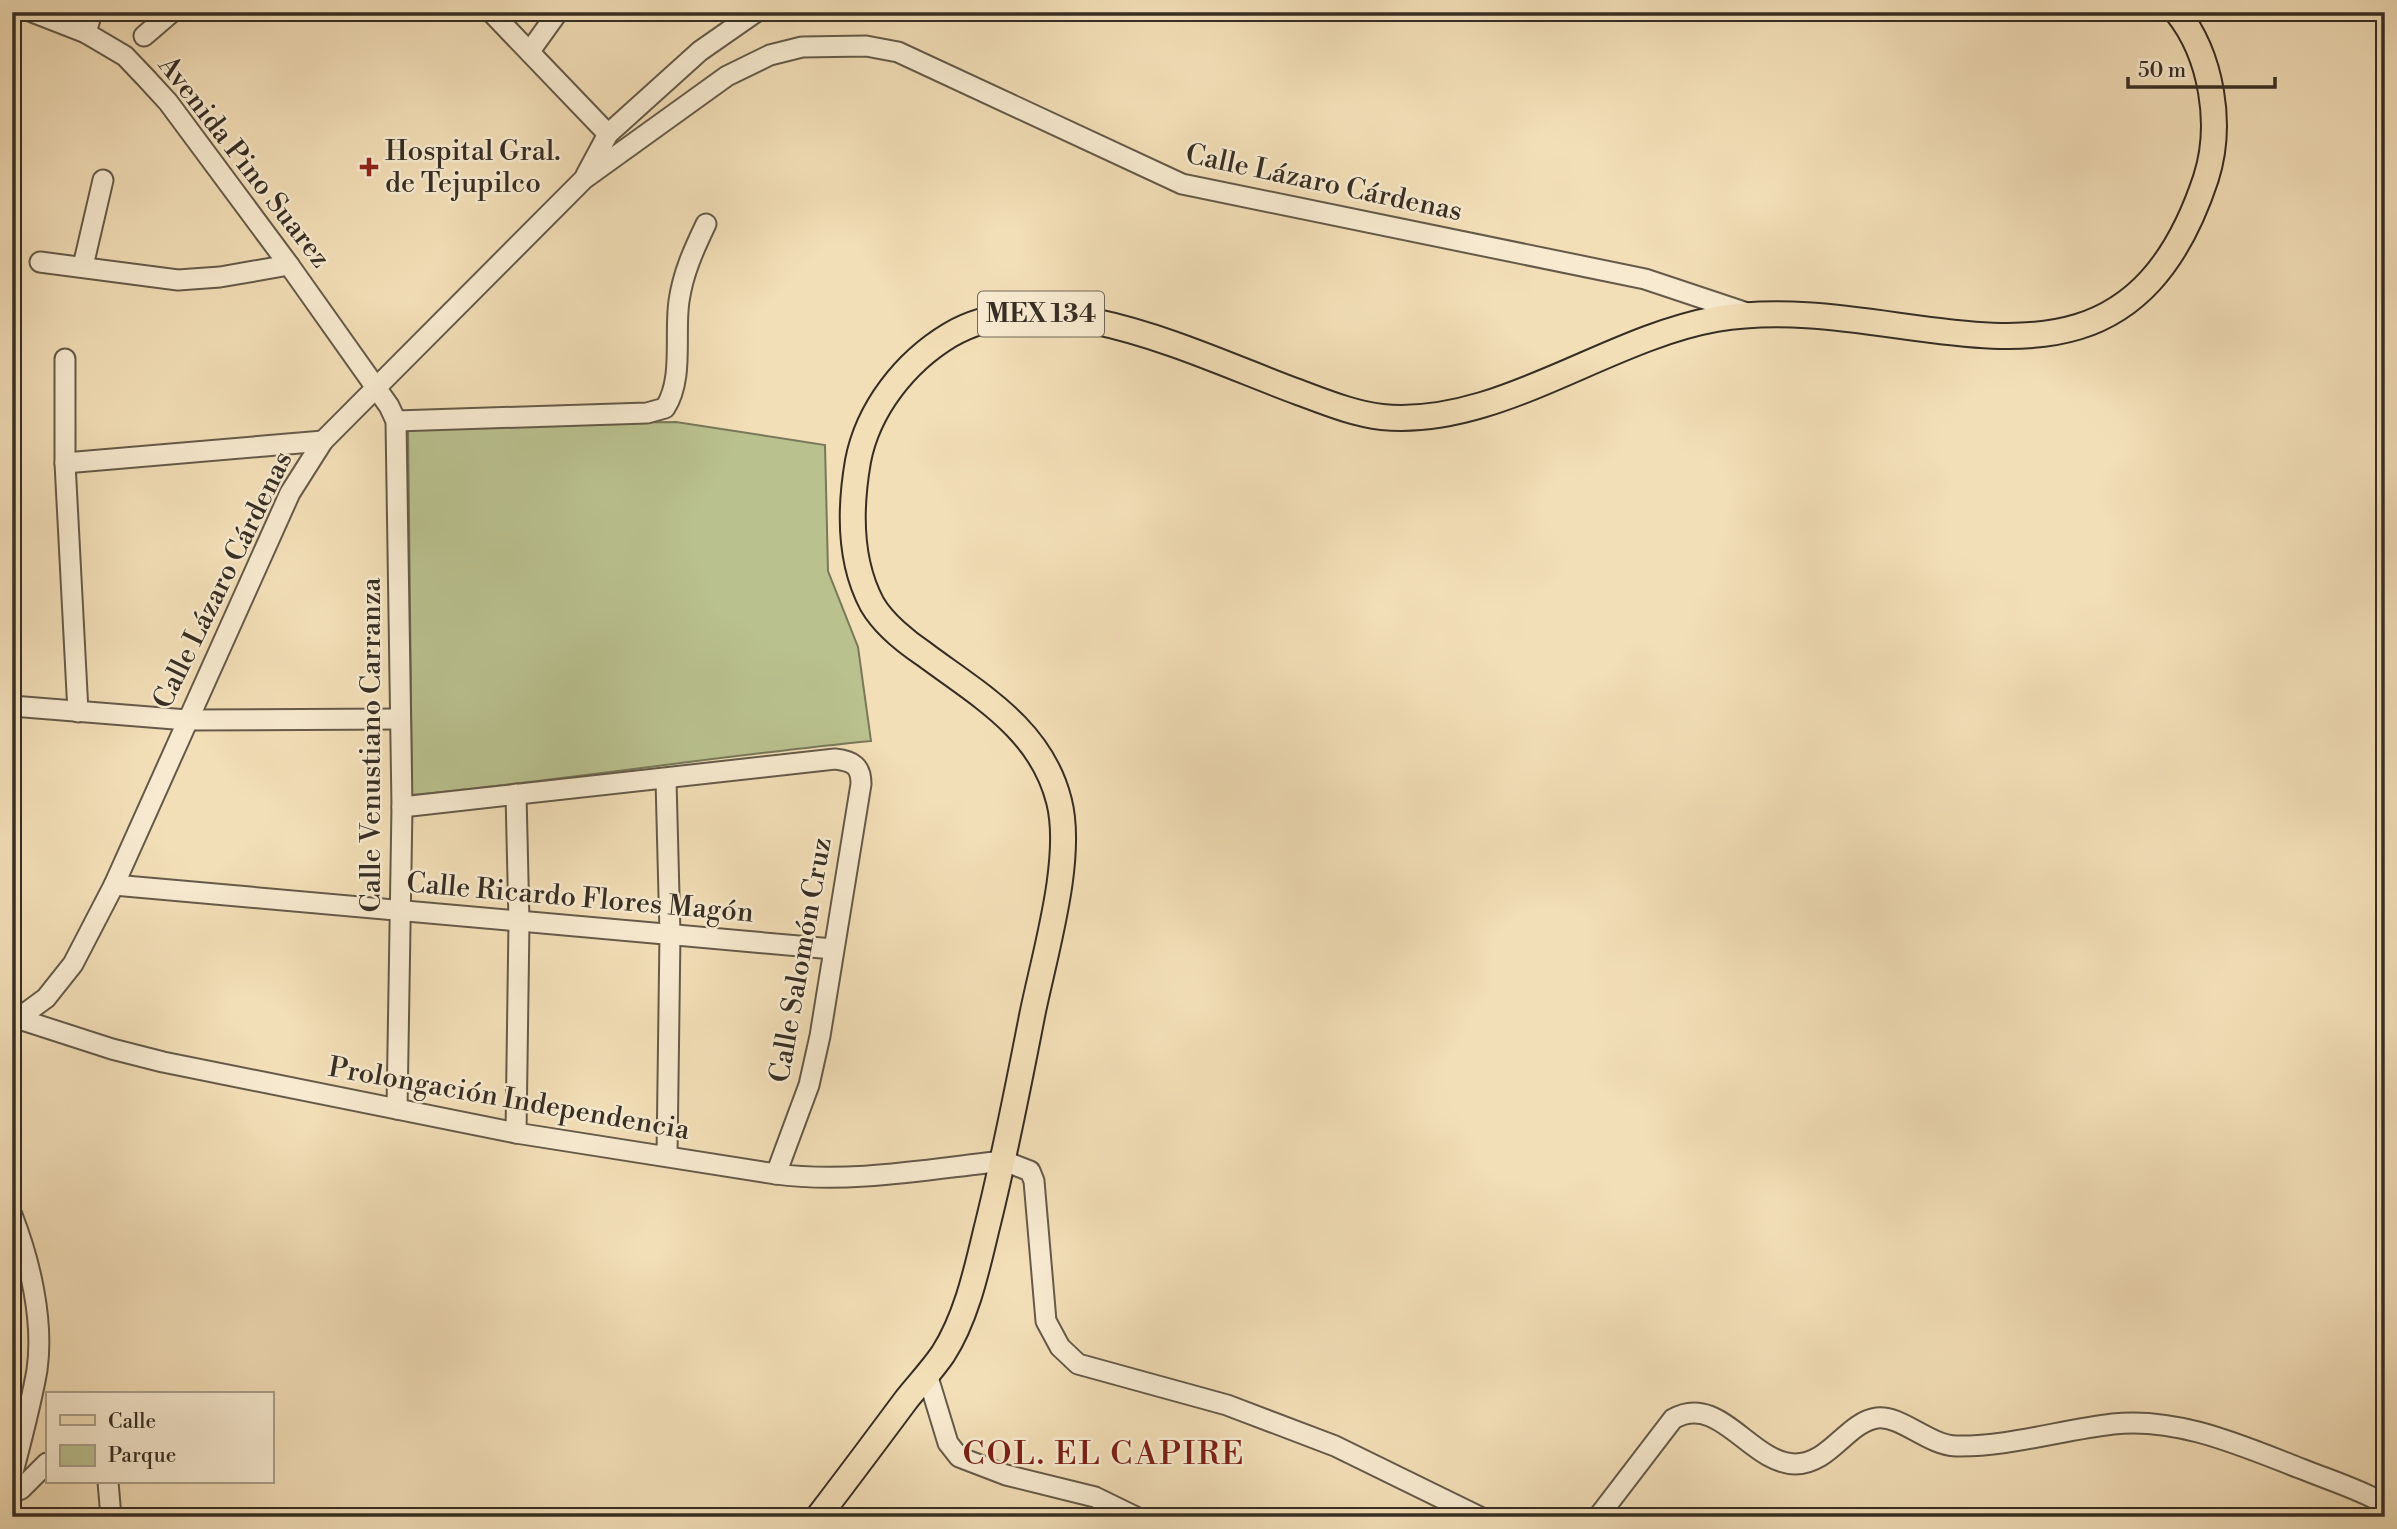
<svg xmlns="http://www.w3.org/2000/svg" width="2397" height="1529" viewBox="0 0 2397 1529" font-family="'Libre Bodoni',serif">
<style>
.green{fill:#b9c18f;stroke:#78785a;stroke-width:2}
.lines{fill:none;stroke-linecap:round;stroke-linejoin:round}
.minor-casing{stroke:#655a49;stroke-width:23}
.major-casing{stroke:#362e24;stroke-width:28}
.minor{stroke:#f7ead0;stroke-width:19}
.major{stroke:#f2deb7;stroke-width:24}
.poi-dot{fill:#8f2418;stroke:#f7ead0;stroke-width:2.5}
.labels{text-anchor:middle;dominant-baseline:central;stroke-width:5;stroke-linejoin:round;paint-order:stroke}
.shield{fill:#f7ead0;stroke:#706658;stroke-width:2}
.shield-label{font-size:26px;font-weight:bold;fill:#362e24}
.poi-label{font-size:28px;fill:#362e24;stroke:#f7ead0;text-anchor:start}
.street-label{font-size:28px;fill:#362e24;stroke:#f7ead0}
.quarter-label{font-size:32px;letter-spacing:2px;fill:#7a1f14;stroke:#f7ead0}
</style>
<rect width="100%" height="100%" fill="#f2deb7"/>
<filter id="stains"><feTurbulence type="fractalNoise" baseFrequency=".00286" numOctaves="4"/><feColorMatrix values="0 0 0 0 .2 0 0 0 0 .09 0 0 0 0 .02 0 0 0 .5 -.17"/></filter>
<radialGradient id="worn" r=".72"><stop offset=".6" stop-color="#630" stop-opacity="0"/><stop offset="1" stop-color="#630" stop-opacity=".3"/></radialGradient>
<!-- green -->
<path class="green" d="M676,422L825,445L828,571L858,647L871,741C718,756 565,780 412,795L408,425Z"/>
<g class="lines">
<!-- minor casing -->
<g class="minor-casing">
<g id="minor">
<polyline points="32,12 86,33 125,56 145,77 168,102 289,265 389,406 396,421 402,807 397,1109"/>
<polyline points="491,12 608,134"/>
<polyline points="86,33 92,12"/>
<polyline points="144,36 172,12"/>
<polyline points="530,51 558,12"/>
<polyline points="586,175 608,134 700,51 756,12"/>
<polyline points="40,262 178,280 220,277 289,265"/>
<polyline points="83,266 103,180"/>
<polyline points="65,359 65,463 78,712"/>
<path d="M396,421L647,413L665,408C684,379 674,334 679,301C683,273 694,249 706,224"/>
<polyline points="65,463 323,441"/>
<polyline points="12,706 187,720 399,719"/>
<polyline points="666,780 670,934 667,1156"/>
<path d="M402,807L835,759C853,761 861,766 861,784L820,1036L809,1085L776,1174"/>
<polyline points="114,885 833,949"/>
<path d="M13,1017L112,1049L163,1062L516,1133L776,1174C850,1184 929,1169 1004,1161L1030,1171L1034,1181L1046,1321L1060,1347L1078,1364L1227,1405L1335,1446L1480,1517"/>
<polyline points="12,1023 46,998 73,964 114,885 290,493 323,441 584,179 727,76 770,55 802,47 866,46 898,52 1182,184 1645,279 1750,314"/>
<polyline points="516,1133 519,922 516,794"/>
<path d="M12,1215C30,1261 44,1320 37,1370C31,1405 21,1441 12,1476"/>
<polyline points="927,1374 948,1443 959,1457 1006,1475 1095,1497 1136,1517"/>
<polyline points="108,1482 111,1517"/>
<polyline points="12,1493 21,1489 47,1463"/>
<path d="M1598,1517L1673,1419C1719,1392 1750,1463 1795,1464C1830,1464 1847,1422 1877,1418C1901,1415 1928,1445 1956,1446C2008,1447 2061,1430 2113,1424C2179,1417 2242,1446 2302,1469C2329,1480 2359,1489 2385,1504"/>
</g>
</g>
<!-- major casing -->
<g class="major-casing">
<path id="major" d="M818,1517C848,1478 877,1439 906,1400C918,1385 932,1370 943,1354C966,1318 976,1273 986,1231C1004,1160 1018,1088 1032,1016C1044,956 1074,859 1059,801C1041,729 979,695 924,654C906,642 883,623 872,604C849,561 850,507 858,461C868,409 905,362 950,335C1047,277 1202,357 1298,392C1325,402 1354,414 1382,417C1497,428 1604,339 1716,319C1906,286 2118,444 2206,178C2223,125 2212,56 2177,12"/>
</g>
<!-- minor -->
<use href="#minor" class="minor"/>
<!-- major -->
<use href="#major" class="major"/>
</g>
<!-- markers -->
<path class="poi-dot" d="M365.5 156.5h7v7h7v7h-7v7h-7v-7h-7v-7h7z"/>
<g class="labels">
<!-- shield labels -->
<rect class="shield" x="978" y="291.5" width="126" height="45" rx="5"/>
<g class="shield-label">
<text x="1041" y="314">MEX 134</text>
</g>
<!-- poi labels -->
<g class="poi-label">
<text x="385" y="151">Hospital Gral.<tspan x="385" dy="32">de Tejupilco</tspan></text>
</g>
<!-- street labels -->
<g class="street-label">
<text transform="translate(244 162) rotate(52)">Avenida Pino Suarez</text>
<text transform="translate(1324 183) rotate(12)">Calle Lázaro Cárdenas</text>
<text transform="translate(223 580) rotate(-64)">Calle Lázaro Cárdenas</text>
<text transform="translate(371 745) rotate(-90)">Calle Venustiano Carranza</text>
<text transform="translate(580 898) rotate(5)">Calle Ricardo Flores Magón</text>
<text transform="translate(801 960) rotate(-80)">Calle Salomón Cruz</text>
<text transform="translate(509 1099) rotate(10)">Prolongación Independencia</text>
</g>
<!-- quarter labels -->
<g class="quarter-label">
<text x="1104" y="1454">COL. EL CAPIRE</text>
</g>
</g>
<!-- margin -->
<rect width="2397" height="1529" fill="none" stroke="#f2deb7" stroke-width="42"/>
<rect x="14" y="14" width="2369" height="1501" fill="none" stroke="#362e24" stroke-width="3.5"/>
<rect x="21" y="21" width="2355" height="1487" fill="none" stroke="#362e24" stroke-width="2"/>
<!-- legend -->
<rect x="46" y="1392" width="228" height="91" fill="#f7ead0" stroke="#aa9f8b" stroke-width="2"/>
<rect x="60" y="1415" width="35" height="10" fill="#f2deb7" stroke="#aa9f8b" stroke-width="2"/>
<text x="108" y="1428" font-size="21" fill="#362e24">Calle</text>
<rect x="60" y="1445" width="35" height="21" fill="#b9c18f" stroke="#aa9f8b" stroke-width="2"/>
<text x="108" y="1462" font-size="21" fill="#362e24">Parque</text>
<!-- scale -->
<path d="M2128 77v10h147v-10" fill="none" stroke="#362e24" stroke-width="3.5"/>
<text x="2138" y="77" font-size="21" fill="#362e24" stroke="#f7ead0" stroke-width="5" paint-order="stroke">50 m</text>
<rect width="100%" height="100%" filter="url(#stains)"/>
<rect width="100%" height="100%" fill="url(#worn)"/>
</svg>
